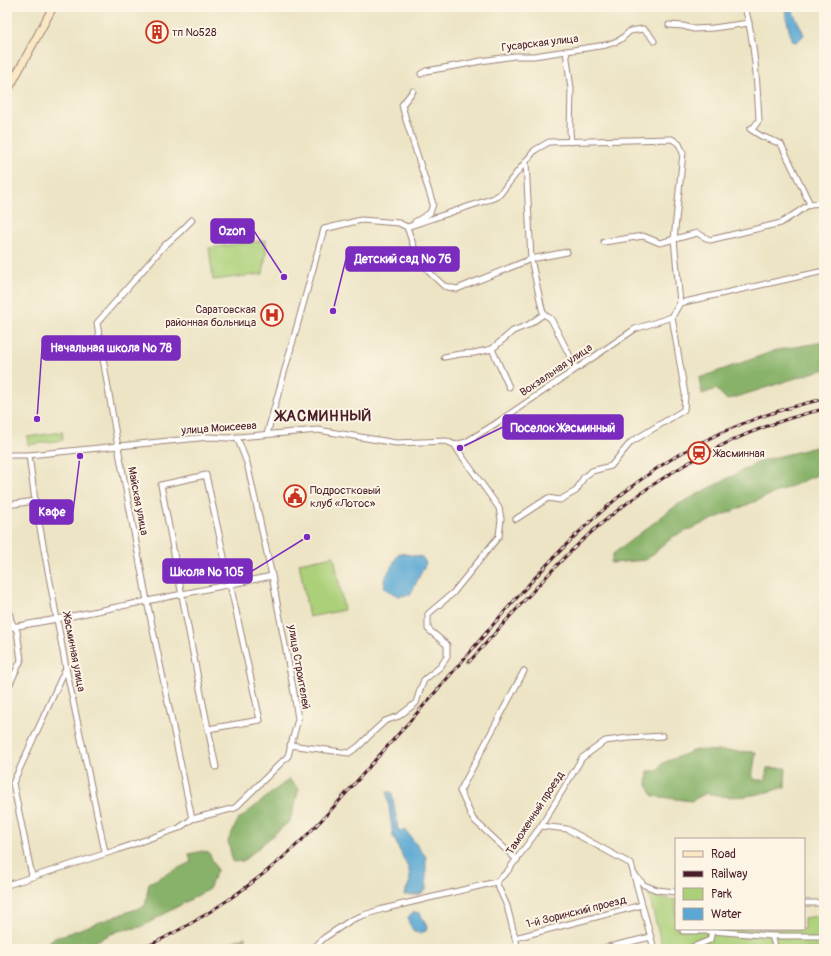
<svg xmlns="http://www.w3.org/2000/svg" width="831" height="956" viewBox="0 0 831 956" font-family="Pangolin,sans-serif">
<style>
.green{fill:#abd079;stroke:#7a7852}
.forest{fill:#88b269;stroke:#69684a}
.water{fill:#5aa8d3;stroke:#52647f}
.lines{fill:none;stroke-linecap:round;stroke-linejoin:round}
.street-casing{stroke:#9b8278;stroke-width:7}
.secondary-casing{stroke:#9b8278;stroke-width:9}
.street{stroke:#fff;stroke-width:5}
.secondary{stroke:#fae7c3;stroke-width:7}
.rail-casing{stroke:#4a1f2b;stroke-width:3}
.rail{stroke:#fcf5e5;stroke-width:1.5;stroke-dasharray:4.5;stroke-linecap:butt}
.labels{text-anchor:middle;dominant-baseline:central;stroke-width:4;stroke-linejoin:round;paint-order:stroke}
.poi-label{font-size:11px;fill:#4a1f2b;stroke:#fcf5e5;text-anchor:start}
.street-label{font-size:11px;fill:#4a1f2b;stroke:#fcf5e5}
.district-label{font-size:15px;font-weight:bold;letter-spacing:1px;fill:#4a1f2b;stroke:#fcf5e5}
.leader{fill:none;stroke:#7b2cbf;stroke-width:1.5}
.callout-dot{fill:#7b2cbf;stroke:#fcf5e5;stroke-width:1.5}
.callout{fill:#7b2cbf;stroke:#7b2cbf;stroke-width:1.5}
.callout-label{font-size:12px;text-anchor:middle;font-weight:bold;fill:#fff}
</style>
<rect width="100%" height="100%" fill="#fcf5e5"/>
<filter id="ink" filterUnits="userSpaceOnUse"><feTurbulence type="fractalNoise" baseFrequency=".025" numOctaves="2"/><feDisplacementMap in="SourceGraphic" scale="8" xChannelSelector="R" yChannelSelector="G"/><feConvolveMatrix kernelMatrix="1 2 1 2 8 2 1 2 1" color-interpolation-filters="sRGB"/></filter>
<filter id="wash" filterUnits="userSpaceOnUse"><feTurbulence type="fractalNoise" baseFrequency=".012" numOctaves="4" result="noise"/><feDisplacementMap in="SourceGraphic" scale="16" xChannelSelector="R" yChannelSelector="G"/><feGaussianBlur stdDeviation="0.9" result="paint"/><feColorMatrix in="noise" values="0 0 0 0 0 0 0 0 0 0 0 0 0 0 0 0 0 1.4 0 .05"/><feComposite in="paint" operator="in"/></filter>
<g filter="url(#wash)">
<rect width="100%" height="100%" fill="#ece4c4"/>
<!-- green -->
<g class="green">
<polygon points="266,240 266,252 263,274 213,280 209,248"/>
<polygon points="62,432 63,440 28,445 27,437"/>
<polygon points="334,556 344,610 309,617 299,563"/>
<polygon points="649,896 676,900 676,929 804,929 804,918 824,915 824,949 663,949"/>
</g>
<!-- forest -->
<g class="forest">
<polygon points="824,342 824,370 818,371 727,400 716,389 702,394 699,378 777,350"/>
<polygon points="824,445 824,472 674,536 646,560 611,563 613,554 677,505 761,461"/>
<path d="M695,750L756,752L752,777L756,780H766L767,768H786L785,787C757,795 737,801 707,793L691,801L653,796L647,785L648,771H657L663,763Z"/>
<polygon points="289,779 299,789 290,821 243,861 233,862 228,841 238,820"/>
<polygon points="203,851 209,853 217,870 209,889 141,927 118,931 89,944 83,949 29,949 46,945 52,939 145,906 149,883 191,862 189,854"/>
<polygon points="245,937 246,949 211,949"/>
</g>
<!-- water -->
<g class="water">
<path d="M785,7H791C794,17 801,25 804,35L797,42L792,41L786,17Z"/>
<polygon points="399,553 422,557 426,563 410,595 398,596 385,589 384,580"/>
<polygon points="387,792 392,792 398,830 406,831 426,857 426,890 418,895 404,895 410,881 409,870 393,836"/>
<polygon points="413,912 420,913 427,927 426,931 419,933 414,932 409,923 408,917"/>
</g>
</g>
<g filter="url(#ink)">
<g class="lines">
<!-- street casing -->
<g class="street-casing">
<g id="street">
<path d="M745,7C755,44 757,82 759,120L754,127L750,129L761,136L781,144L810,204"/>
<polyline points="669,25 683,26 694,29 713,28 749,23"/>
<polyline points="566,51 571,89 570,131 571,142"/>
<polyline points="421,74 426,71 461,65 481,61 515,56 534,56 606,45 620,40 630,31 643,29 649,34 654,41"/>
<polyline points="413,91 402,105 406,120 433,204 430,213 415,222"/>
<polyline points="526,162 531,259 542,309 544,314 551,319 576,368"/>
<polyline points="810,204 824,203"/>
<polyline points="192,220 180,232 164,246 97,323 118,447 147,601 192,819"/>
<polyline points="407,227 415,250 431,274 444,286 457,289 531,259 567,252"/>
<polyline points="604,242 643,236 660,243 697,233 710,240 781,223 810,204"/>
<polyline points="680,303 824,271"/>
<polyline points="492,349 509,387"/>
<polyline points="444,357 460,354 474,353 492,349 513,331 528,325 544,314"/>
<polyline points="267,434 324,229 361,220 399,223 407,227 494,198 500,194 535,150 549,142 672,139 679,144 683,153 674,239 680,303 672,317 685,394 684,410 631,442 611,466 592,471 584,477 576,491 560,500 548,498 516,519"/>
<polyline points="455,445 466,442 495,424 635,329 672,317"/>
<polyline points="7,455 29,455 209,437 228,438 318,430 396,443 446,441 455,445"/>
<polyline points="29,455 35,501 66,668 105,852"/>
<polyline points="7,505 35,501"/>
<polyline points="7,600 11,621 17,631 21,660 7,690"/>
<polyline points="7,628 57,619 272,576"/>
<path d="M208,729L260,720L206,475L161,485C179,579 196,673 216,767"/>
<polyline points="290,745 349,753 359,746 373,732 385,721 399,716 416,703 420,690 424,680 440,667 447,657 447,645 428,629 428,614 453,593 499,536 501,519 499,508 459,452 455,445"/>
<polyline points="541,826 567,829 631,864 654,949"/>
<polyline points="517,860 473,819 460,791 524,671"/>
<polyline points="635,875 644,885 657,890 676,892"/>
<polyline points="32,876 13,783 66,668"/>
<polyline points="496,882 507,906 518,949"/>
<polyline points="7,885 117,850 179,828 192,819 235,808 288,756 298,719 294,693 272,576 247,463 237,437"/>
<polyline points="804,903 824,903"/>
<polyline points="683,931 712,931 772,936 824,936"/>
<polyline points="772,936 776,949"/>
<polyline points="515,938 642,905"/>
<polyline points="313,949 324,938 351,920 364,915 383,909 496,882 507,872 541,826 582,758 605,741 628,738 663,736"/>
<polyline points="600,949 651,937"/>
<polyline points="688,949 710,940 712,931"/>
</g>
</g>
<!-- secondary casing -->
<g class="secondary-casing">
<polyline id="secondary" points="7,92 53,7"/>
</g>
<!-- street -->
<use href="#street" class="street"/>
<!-- secondary -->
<use href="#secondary" class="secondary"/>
<!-- rail casing -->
<g class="rail-casing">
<g id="rail">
<path d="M469,662C503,625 535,587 570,552C640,484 729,431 824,409"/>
<path d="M141,949C199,923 258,883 304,838C329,813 353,786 376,759C413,718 450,676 485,634C542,568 602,500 678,455C723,429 773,410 824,399"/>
</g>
</g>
<!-- rail -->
<use href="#rail" class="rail"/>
</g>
</g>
<!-- icons -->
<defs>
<g id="building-ring" transform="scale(1.15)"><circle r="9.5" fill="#fcf5e5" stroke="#c8321e" stroke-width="1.5"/><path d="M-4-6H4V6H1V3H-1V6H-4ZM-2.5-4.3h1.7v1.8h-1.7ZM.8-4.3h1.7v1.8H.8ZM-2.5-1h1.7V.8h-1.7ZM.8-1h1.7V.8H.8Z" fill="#c8321e"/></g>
<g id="hospital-ring" transform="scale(1.15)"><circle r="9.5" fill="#fcf5e5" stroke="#c8321e" stroke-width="1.5"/><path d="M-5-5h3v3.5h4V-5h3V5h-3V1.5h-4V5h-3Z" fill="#c8321e"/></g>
<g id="station-ring" transform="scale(1.15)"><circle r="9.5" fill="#fcf5e5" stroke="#c8321e" stroke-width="1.5"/><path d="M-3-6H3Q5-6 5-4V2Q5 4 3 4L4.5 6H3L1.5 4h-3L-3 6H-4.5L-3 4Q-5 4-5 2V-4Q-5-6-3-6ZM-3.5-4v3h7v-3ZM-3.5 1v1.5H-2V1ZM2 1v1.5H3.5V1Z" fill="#c8321e"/></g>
<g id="civic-ring" transform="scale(1.15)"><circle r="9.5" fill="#fcf5e5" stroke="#c8321e" stroke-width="1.5"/><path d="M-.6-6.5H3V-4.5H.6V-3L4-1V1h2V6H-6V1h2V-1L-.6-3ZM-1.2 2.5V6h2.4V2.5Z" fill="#c8321e"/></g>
</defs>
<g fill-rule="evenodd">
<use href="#building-ring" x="157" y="32"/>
<use href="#hospital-ring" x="272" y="315"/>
<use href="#station-ring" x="699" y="453"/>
<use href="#civic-ring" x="295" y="496"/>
</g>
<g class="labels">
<!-- poi labels -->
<g class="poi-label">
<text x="172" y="32">тп №528</text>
<text x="256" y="309" text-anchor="end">Саратовская<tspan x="256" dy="13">районная больница</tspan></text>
<text x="714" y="453">Жасминная</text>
<text x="310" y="490">Подростковый<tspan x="310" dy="13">клуб «Лотос»</tspan></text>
</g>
<!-- street labels -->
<g class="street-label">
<text transform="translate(540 43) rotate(-7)">Гусарская улица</text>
<text transform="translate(556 370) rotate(-34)">Вокзальная улица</text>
<text transform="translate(219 428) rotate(-4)">улица Моисеева</text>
<text transform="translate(138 501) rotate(79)">Майская улица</text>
<text transform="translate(74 652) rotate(79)">Жасминная улица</text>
<text transform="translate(299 667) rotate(80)">улица Строителей</text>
<text transform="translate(535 813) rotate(-57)">Таможенный проезд</text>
<text transform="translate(576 912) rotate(-14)">1-й Зоринский проезд</text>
</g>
<!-- district labels -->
<g class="district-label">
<text x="324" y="416">ЖАСМИННЫЙ</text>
</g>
</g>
<!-- callouts -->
<path class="leader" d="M284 277L254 231M333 311L346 259M37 419L42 348M460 448L503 427M80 456L73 512M307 537L252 571"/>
<g class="callout-dot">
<circle cx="284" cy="277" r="4"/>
<circle cx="333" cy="311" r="4"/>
<circle cx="37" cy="419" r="4"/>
<circle cx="460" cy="448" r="4"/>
<circle cx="80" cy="456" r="4"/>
<circle cx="307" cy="537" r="4"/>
</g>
<g class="callout">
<rect x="211" y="219" width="43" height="24" rx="4"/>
<rect x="346" y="247" width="113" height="24" rx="4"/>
<rect x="42" y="336" width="138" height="24" rx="4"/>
<rect x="503" y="415" width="120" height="24" rx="4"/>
<rect x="30" y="500" width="43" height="24" rx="4"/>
<rect x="163" y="559" width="89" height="24" rx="4"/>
</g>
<g class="callout-label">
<text x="232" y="235">Ozon</text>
<text x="403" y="263">Детский сад № 76</text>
<text x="111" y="352">Начальная школа № 78</text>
<text x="563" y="432">Поселок Жасминный</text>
<text x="52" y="516">Кафе</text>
<text x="207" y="576">Школа № 105</text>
</g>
<!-- margin -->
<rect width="831" height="956" fill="none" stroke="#fcf5e5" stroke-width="24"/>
<!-- legend -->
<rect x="675" y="838" width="130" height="92" fill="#fcf5e5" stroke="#b59f9b"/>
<rect x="683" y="851" width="20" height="6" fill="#fae7c3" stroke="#b59f9b"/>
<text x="711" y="858" font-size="12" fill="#4a1f2b">Road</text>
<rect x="683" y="871" width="20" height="6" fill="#4a1f2b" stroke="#b59f9b"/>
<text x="711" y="878" font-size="12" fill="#4a1f2b">Railway</text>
<rect x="683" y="888" width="20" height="12" fill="#abd079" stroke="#b59f9b"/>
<text x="711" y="898" font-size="12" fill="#4a1f2b">Park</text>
<rect x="683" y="908" width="20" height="12" fill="#5aa8d3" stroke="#b59f9b"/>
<text x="711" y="918" font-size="12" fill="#4a1f2b">Water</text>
</svg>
